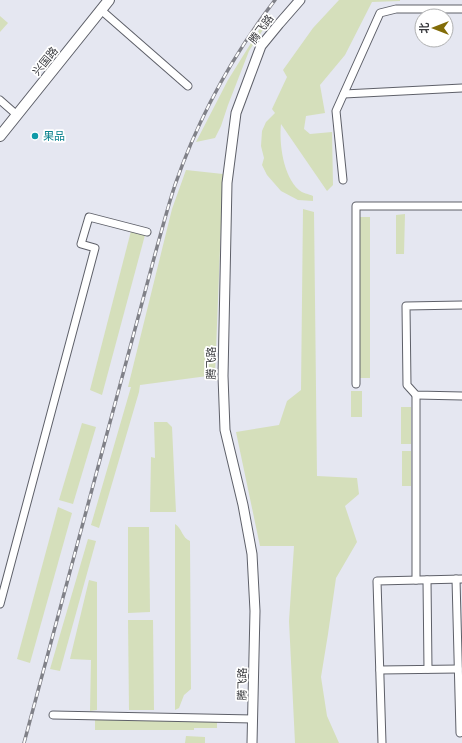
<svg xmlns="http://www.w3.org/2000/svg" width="462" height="743" viewBox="0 0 462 743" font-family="Poppins,'Noto Sans SC',sans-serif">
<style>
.green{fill:#d5dfbb}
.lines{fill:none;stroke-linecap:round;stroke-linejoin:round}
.minor-casing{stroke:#5e6069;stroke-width:9}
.tertiary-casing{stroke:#5e6069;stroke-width:11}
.secondary-casing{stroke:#5e6069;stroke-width:12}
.minor{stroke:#fff;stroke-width:7}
.tertiary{stroke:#fff;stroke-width:9}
.secondary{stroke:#fff;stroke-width:10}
.rail-casing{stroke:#808188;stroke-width:3.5}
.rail{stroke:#fff;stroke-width:2;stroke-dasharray:6;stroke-linecap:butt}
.culture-dot{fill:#0f9aa8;stroke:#fff;stroke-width:1.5}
.labels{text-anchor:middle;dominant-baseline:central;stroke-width:3.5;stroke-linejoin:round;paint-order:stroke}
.street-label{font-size:11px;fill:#3a3b3f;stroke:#fff}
.culture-label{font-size:11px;fill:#0d838f;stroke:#fff;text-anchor:start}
</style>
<rect width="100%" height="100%" fill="#e5e7f1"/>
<!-- green -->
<g class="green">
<path d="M339,0H400V1L372,2L345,55L320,85L325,113L306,116L304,129L310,134L332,132L333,185L327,191L281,124C279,143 283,176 299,190C302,193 309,194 313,196V201L298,200L281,191L267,175L262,165L264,158L261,146L262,131L266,122L275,113L272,109L287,77L283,70L313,28Z"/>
<polygon points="269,14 272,16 249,51 228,105 221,126 215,138 196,142 228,80"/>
<polygon points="0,16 8,23 0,32"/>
<polygon points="186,170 223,174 215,375 140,385 139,392 99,528 91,525 131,387 128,387 172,209"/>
<polygon points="303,209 314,212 317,476 357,478 359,494 345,506 357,542 336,578 328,634 321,677 327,716 339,743 295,743 289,621 294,546 260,546 236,432 279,425 287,401 301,390"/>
<polygon points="405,214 404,254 396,254 396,215"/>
<polygon points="358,217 370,217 370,378 359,378"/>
<polygon points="131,231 145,235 102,395 90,390"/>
<rect x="351" y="391" width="11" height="26"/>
<rect x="401" y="407" width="10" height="37"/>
<polygon points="154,422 167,422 172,427 176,512 150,512 151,457 155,458"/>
<polygon points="82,423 96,427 73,504 59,500"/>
<rect x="402" y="451" width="9" height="35"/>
<polygon points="58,507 72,513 30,663 17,659"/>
<path d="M175,524C182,528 182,538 190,541L191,689L184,695L179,708L175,710Z"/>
<polygon points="128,527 149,527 150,612 128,613"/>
<polygon points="88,539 96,541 60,671 50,669"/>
<polygon points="89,580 97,582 97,710 90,711 91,660 70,659"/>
<polygon points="128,620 153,620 154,710 129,710"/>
<polygon points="95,719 217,720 217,728 194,728 194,730 95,730"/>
<polygon points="186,736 205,737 205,743 185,743"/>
</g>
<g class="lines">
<!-- minor casing -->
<g class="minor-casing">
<g id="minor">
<polyline points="101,10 188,86"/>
<polyline points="344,94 462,88"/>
<polyline points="0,100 17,115"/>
<polyline points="343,180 336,111 380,13 396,9 462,9"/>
<polyline points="462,305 406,306 407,385 416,395 462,396"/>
<polyline points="356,384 356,206 462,206"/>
<polyline points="456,579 460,733"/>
<polyline points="416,580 416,395"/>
<polyline points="427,580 428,669"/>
<polyline points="0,604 95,248 81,244 89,217 147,232"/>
<polyline points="380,670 458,669"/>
<polyline points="53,715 253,719"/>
<polyline points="382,743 377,581 462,579"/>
</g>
</g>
<!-- tertiary casing -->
<g class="tertiary-casing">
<polyline id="tertiary" points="252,743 255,611 252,554 243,505 225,430 223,376 227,183 236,113 261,46 279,24 300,0"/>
</g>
<!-- secondary casing -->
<g class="secondary-casing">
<polyline id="secondary" points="0,136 109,0"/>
</g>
<!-- minor -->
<use href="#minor" class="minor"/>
<!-- tertiary -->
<use href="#tertiary" class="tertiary"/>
<!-- secondary -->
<use href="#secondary" class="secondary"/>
<!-- rail casing -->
<g class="rail-casing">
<path id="rail" d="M24,743L157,247C163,226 168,206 175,185C198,119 232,56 275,0"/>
</g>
<!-- rail -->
<use href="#rail" class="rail"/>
</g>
<!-- markers -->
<circle class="culture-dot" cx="35" cy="136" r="4"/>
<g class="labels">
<!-- street labels -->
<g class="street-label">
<text transform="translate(261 29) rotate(-54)">腾飞路</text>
<text transform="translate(45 61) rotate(-51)">兴国路</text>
<text transform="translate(211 363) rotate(-90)">腾飞路</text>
<text transform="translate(242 684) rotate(-89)">腾飞路</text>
</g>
<!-- culture labels -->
<g class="culture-label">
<text x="43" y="136">果品</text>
</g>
</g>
<!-- north arrow -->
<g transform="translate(434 28) rotate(270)"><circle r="19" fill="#ffffff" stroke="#b0b1b2"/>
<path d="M0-3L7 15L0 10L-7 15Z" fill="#826c08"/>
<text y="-6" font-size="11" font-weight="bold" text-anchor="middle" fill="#3a3b3f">北</text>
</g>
</svg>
